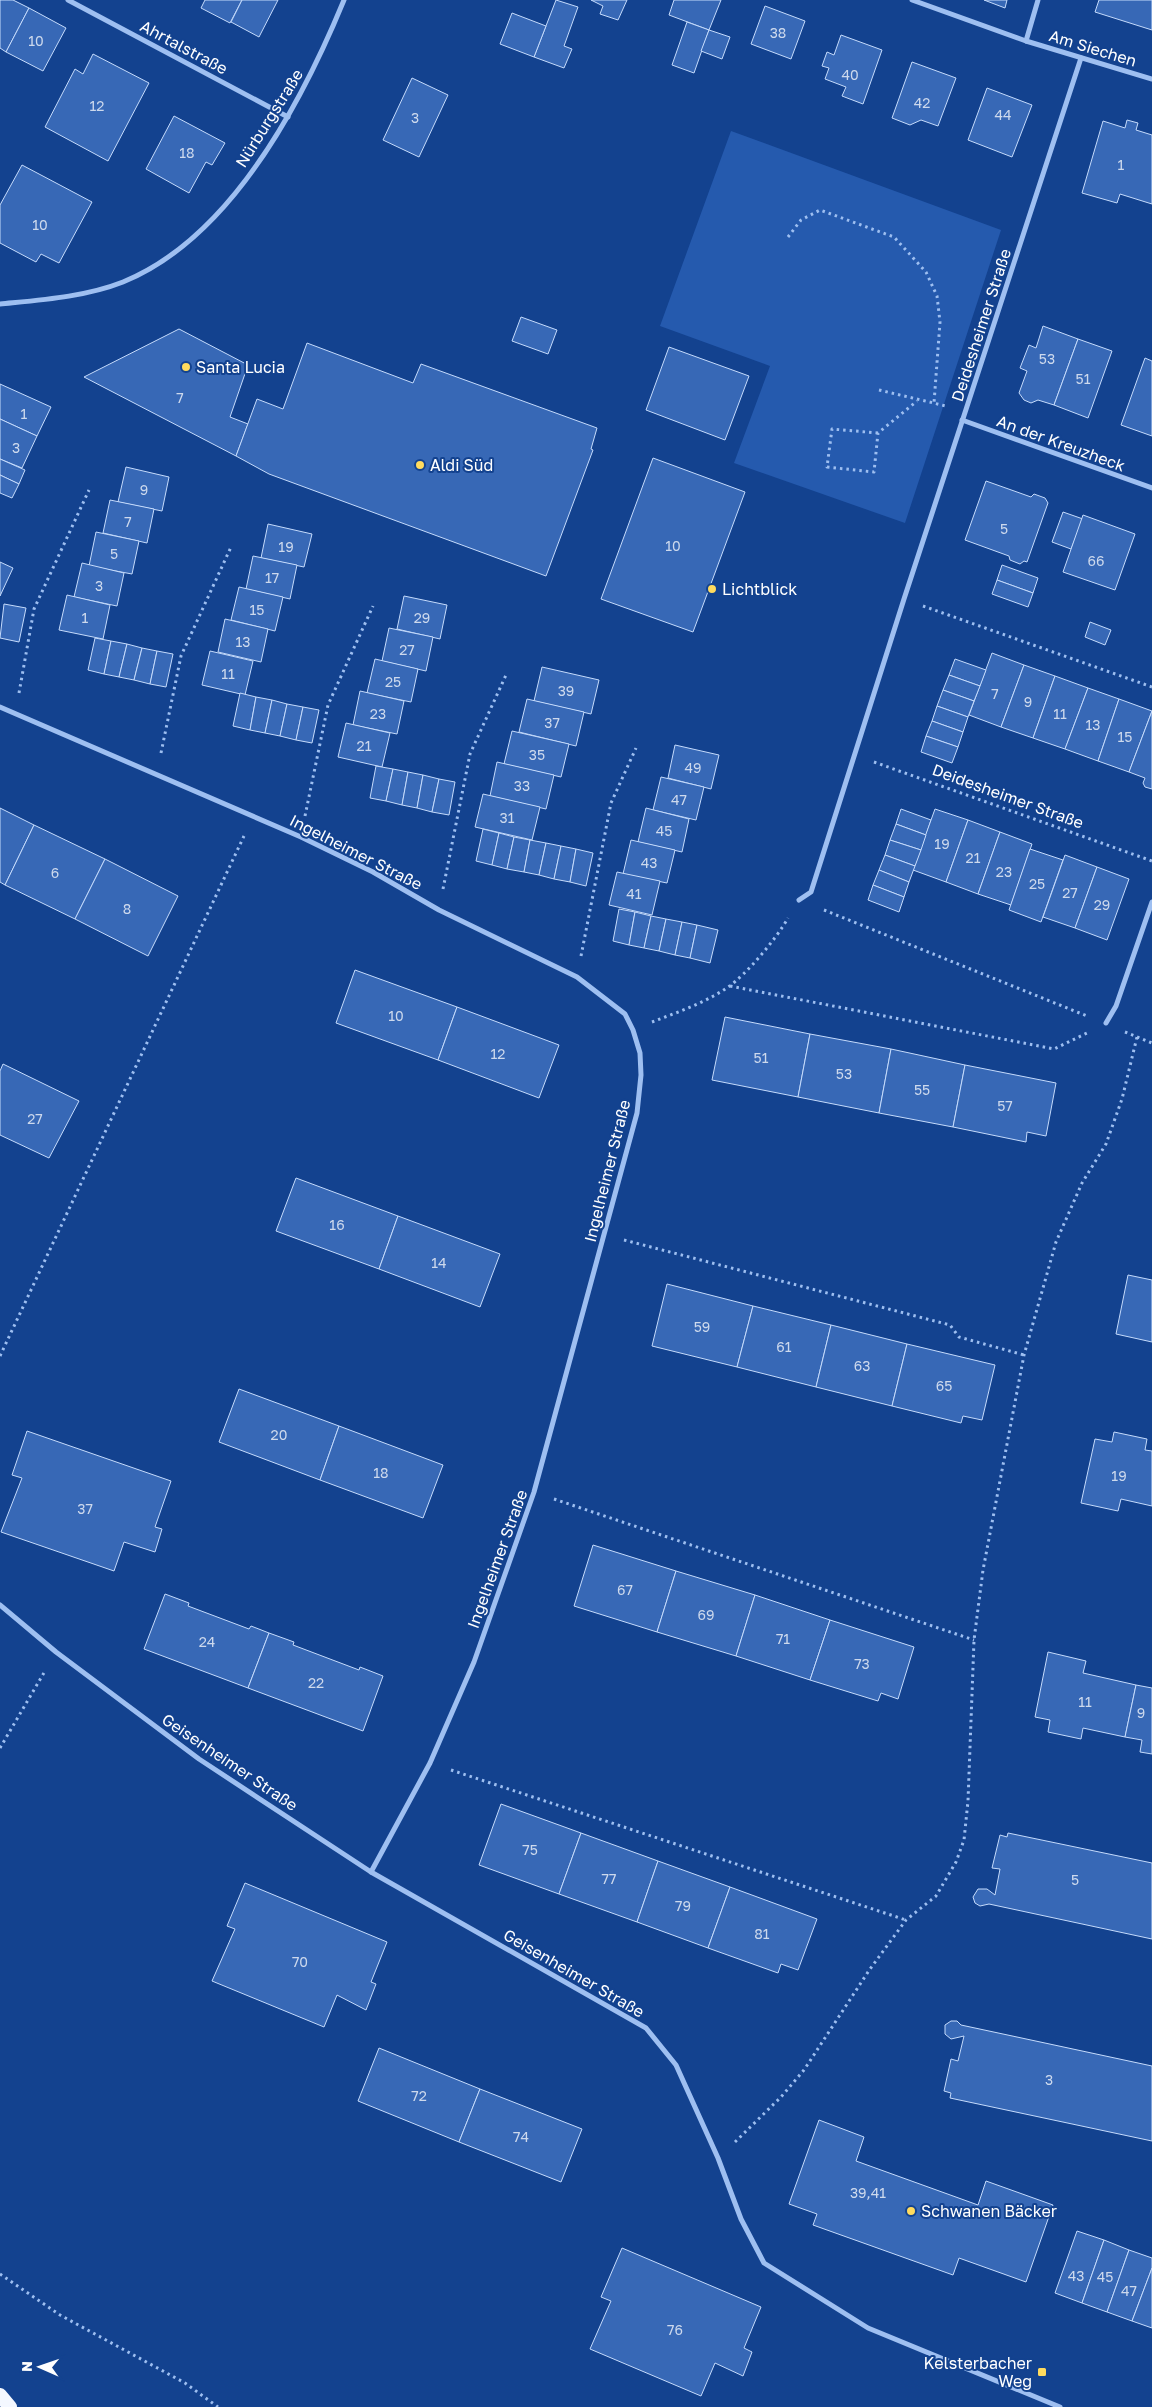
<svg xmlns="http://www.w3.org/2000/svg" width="1152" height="2407" viewBox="0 0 1152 2407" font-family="'Golos Text',sans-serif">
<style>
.green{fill:#255aae}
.building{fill:#3768b6;stroke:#c5dbfc}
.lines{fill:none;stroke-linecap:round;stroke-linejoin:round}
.path{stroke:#9ebff1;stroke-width:3;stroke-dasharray:2.5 4;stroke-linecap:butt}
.minor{stroke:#9ebff1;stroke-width:5}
.trunk{stroke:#f4f8ff;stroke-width:14}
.poi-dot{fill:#ffdb5e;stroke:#13428f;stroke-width:2}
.labels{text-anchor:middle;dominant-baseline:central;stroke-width:4;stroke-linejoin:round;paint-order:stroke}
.number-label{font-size:14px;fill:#cdd9ed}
.street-label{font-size:16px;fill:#fff;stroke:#13428f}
.poi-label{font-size:16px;fill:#fff;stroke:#13428f;text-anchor:start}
</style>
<rect width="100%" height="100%" fill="#13428f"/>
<!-- green -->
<polygon class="green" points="731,131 1001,230 905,523 734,463 770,366 660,326"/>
<!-- building -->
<g class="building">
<polygon points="0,0 13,0 29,8 6,52 0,48"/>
<polygon points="205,0 242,0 230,23 201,8"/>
<polygon points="242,0 278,0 259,37 231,22"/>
<polygon points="556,0 578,7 564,46 572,49 564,68 534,57"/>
<polygon points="591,0 627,0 618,20 600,14 603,6"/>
<polygon points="674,0 721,0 709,30 669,15"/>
<polygon points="984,0 1007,0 1005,8"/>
<polygon points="1099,0 1152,0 1152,30 1095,12"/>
<polygon points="765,6 805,21 791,59 751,44"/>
<polygon points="29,8 66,28 43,71 6,52"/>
<polygon points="512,13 546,26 534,57 500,44"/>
<polygon points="687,22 709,30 694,73 672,65"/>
<polygon points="709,30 730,37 722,59 701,51"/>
<polygon points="841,35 882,50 863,104 842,96 846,87 825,79 829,68 822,66 827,52 834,55"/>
<polygon points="93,54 149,83 108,161 45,127 75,69 83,74"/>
<polygon points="912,62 956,78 938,126 921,120 910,125 892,118"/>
<polygon points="412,78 448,95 419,157 383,140"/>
<polygon points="987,88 1032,105 1012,157 968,140"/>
<polygon points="174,116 225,143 212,165 206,162 189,193 146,169"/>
<polygon points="1127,120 1138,123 1136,130 1152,135 1152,204 1120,194 1117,203 1082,193 1103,121 1125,128"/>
<polygon points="22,165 92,202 59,263 41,254 36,262 0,243 0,205"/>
<polygon points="521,317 557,330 548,354 512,341"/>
<polygon points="1043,326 1078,339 1054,405 1038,400 1031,403 1024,400 1019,393 1027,371 1020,368 1029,345 1036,348"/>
<polygon points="179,329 248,365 230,417 248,424 236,456 84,377"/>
<polygon points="1078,339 1112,351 1088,418 1054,405"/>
<polygon points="307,343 413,383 421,364 597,428 591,449 593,450 546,576 269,474 236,456 257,399 283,409"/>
<polygon points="669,347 749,376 725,440 646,410"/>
<polygon points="1145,358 1152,361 1152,436 1121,425"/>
<polygon points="0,384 51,407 37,436 0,419"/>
<polygon points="0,419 37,436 22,468 0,459"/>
<polygon points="653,458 745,492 693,632 601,599"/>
<polygon points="0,459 25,470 19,484 0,475"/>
<polygon points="126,467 169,477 162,511 118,502"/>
<polygon points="0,475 19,484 12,498 0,493"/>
<polygon points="986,481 1031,497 1034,494 1045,498 1048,503 1027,562 1024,561 1020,564 1010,560 1009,556 965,540"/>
<polygon points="110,500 154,509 147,543 103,533"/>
<polygon points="1063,512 1083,519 1071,549 1052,542"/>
<polygon points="1083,515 1135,534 1115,590 1063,572"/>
<polygon points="268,524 312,534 304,567 261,558"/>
<polygon points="96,532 139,541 132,574 89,566"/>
<polygon points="253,556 297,565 290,599 246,589"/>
<polygon points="0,562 13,568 0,596"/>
<polygon points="82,563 124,573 117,606 74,597"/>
<polygon points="1002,565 1038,578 1033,593 997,580"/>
<polygon points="997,580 1033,593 1028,607 992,594"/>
<polygon points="239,587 283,597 275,631 231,620"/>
<polygon points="67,595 110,605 103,639 59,630"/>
<polygon points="404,596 447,605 440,639 397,629"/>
<polygon points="4,604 26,608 19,642 0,638"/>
<polygon points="225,619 268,629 261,662 218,652"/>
<polygon points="1090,622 1111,630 1105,645 1085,637"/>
<polygon points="389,628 433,637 426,671 382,661"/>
<polygon points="95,638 111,641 104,674 88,670"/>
<polygon points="111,641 127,644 119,677 104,674"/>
<polygon points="127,644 142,648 134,680 119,677"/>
<polygon points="142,648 157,651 150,684 134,680"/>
<polygon points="157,651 173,654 166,687 150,684"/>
<polygon points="210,651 253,661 245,695 202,685"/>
<polygon points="992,653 1024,665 1001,727 969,715"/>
<polygon points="375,659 418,669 411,702 367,693"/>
<polygon points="955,659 986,670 980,686 949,675"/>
<polygon points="1024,665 1055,676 1033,738 1001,727"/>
<polygon points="542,667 599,680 591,714 534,701"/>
<polygon points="949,675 980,686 974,701 943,690"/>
<polygon points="1055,676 1088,688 1065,749 1033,738"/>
<polygon points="1088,688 1119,699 1098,761 1065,749"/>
<polygon points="943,690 974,701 968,717 937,706"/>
<polygon points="360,691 404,701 397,734 353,725"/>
<polygon points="240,693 256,697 250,730 233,726"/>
<polygon points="256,697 272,700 265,733 250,730"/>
<polygon points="527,699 584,712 576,746 519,732"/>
<polygon points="1119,699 1152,711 1129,772 1098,761"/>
<polygon points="272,700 287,704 280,736 265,733"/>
<polygon points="287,704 303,707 296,740 280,736"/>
<polygon points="937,706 968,717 963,732 932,721"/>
<polygon points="303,707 319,710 312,743 296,740"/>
<polygon points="1152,711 1152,789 1145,787 1143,783 1145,778 1129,772"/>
<polygon points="932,721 963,732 958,747 926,736"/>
<polygon points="346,723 390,733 382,767 338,757"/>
<polygon points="512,731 569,744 561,777 504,764"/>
<polygon points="926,736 958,747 952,763 921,752"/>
<polygon points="675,745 719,755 711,789 668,778"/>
<polygon points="497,762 554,775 546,809 490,796"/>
<polygon points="376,766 393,769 386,801 370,798"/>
<polygon points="393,769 408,772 402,805 386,801"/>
<polygon points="408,772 423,775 417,808 402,805"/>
<polygon points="423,775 439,779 432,812 417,808"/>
<polygon points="661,777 704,787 696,820 653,810"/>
<polygon points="439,779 455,782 449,815 432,812"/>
<polygon points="483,794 540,807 532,840 475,827"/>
<polygon points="0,808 34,825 5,885 0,882"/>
<polygon points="646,808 689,819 682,852 638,842"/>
<polygon points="901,809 931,820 926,835 896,824"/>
<polygon points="935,809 968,820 946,882 913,870"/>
<polygon points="968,820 1000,832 978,894 946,882"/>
<polygon points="896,824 926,835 921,850 890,840"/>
<polygon points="34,825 105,859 75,919 5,885"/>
<polygon points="483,829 499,833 492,865 476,861"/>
<polygon points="1000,832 1032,844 1011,905 978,894"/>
<polygon points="499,833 514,837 507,869 492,865"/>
<polygon points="514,837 530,840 524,872 507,869"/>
<polygon points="530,840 546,843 539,875 524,872"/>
<polygon points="631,840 675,850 667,883 623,874"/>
<polygon points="890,840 921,850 915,866 885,855"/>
<polygon points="546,843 561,846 554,879 539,875"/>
<polygon points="561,846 576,849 570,882 554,879"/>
<polygon points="576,849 593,853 586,886 570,882"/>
<polygon points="1030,849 1063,860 1041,922 1009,910"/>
<polygon points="885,855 915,866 909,882 879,870"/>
<polygon points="1065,855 1097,867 1075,928 1043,917"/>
<polygon points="105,859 178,896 148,956 75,919"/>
<polygon points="1097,867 1129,879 1107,940 1075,928"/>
<polygon points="879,870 909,882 904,897 873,885"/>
<polygon points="617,872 660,881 652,915 609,905"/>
<polygon points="873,885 904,897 899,912 868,900"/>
<polygon points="619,909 635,912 629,945 613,941"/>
<polygon points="635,912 651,916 644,948 629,945"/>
<polygon points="651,916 666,919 659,951 644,948"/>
<polygon points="666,919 682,922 675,955 659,951"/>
<polygon points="682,922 697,925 690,958 675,955"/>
<polygon points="697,925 718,930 710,963 690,958"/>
<polygon points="355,970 457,1007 438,1060 336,1023"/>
<polygon points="457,1007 559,1045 539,1098 438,1060"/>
<polygon points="725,1017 810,1034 798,1097 712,1080"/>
<polygon points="810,1034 891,1049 879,1113 798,1097"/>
<polygon points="891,1049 965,1065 953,1127 879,1113"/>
<polygon points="3,1064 79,1101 49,1158 0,1135 0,1071"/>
<polygon points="965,1065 1056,1083 1046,1136 1027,1132 1026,1142 953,1127"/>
<polygon points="296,1178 398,1216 379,1269 276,1231"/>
<polygon points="398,1216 500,1254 480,1307 379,1269"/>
<polygon points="1128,1275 1152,1280 1152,1342 1116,1334"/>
<polygon points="667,1284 753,1306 737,1367 652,1346"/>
<polygon points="753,1306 831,1325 816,1387 737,1367"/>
<polygon points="831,1325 907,1344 892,1406 816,1387"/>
<polygon points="907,1344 995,1365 982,1420 963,1416 961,1423 892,1406"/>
<polygon points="239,1389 339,1426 320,1480 219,1442"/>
<polygon points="339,1426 443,1465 423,1518 320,1480"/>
<polygon points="27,1431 171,1481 155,1527 162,1529 155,1552 124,1542 114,1571 1,1532 22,1478 12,1475"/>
<polygon points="1114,1432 1147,1439 1145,1450 1152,1451 1152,1506 1121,1499 1118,1511 1081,1503 1095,1439 1112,1442"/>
<polygon points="593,1545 676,1571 657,1632 574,1606"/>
<polygon points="676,1571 755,1595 736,1656 657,1632"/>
<polygon points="165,1594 189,1603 188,1606 249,1629 251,1626 269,1633 248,1688 144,1649"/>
<polygon points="755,1595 830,1620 810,1680 736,1656"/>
<polygon points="830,1620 914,1647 898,1699 881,1693 878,1701 810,1680"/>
<polygon points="269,1633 294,1642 293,1645 359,1670 360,1667 383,1676 363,1731 248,1688"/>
<polygon points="1048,1652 1086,1661 1083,1673 1136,1685 1125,1737 1083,1728 1081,1739 1048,1732 1050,1720 1035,1717"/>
<polygon points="1136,1685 1152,1688 1152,1754 1140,1752 1142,1740 1125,1737"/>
<polygon points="501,1804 581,1833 559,1894 479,1865"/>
<polygon points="581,1833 658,1861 637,1922 559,1894"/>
<polygon points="1008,1833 1152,1863 1152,1939 989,1904 980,1906 975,1903 973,1897 978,1889 987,1889 995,1895 1000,1869 992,1868 1000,1835 1007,1837"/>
<polygon points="658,1861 730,1887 708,1948 637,1922"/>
<polygon points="245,1883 387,1942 371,1982 376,1984 366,2010 337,1995 324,2027 212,1981 235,1929 227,1926"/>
<polygon points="730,1887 817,1919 798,1970 781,1964 778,1973 708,1948"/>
<polygon points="951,2021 957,2021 961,2025 1152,2066 1152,2141 950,2098 951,2093 944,2091 951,2059 958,2061 964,2036 951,2039 945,2034 945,2025"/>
<polygon points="379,2048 480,2089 459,2142 358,2101"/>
<polygon points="480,2089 582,2129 561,2182 459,2142"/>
<polygon points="819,2120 864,2137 856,2161 978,2205 986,2181 1053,2205 1026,2282 959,2258 953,2275 813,2225 817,2214 789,2204"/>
<polygon points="1077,2231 1104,2240 1082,2303 1055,2293"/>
<polygon points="1104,2240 1129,2250 1107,2312 1082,2303"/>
<polygon points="622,2248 761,2307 744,2348 752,2352 743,2376 715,2363 701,2396 590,2349 611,2301 601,2297"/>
<polygon points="1129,2250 1152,2258 1152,2268 1132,2321 1107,2312"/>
<polygon points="1152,2268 1152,2328 1132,2321"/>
</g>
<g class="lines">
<!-- path -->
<g class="path">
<polyline points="788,237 801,220 820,210 894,237 926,272 937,296 940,322 934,403"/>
<polyline points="879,390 946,406"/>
<polyline points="878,433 832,429 827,467 874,472 878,433 917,401"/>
<polyline points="923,606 1152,687"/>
<polyline points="19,693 34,609 89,490"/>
<polyline points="161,753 181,656 231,547"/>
<polyline points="874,762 1152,861"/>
<polyline points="305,816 328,705 373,606"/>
<polyline points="443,889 470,754 506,675"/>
<polyline points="824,910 1087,1016"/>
<polyline points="581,956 611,803 636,748"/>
<polyline points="730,986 1054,1049 1087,1033"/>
<path d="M652,1022C678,1012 705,1003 728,987C746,975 777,938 788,918"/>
<polyline points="1125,1032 1152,1043"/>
<polyline points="624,1240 950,1325 959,1337 1024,1355"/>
<polyline points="0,1356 244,836"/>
<polyline points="554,1499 974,1640"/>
<polyline points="0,1748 45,1671"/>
<polyline points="451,1770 906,1920"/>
<polyline points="735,2142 781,2097 804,2070 870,1969 906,1920 936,1896 956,1862 964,1840 968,1801 974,1640 983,1570 1024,1355 1056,1242 1082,1183 1106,1144 1122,1099 1137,1037"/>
<polyline points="0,2274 60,2315 185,2383 218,2407"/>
</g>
<!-- minor -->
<g class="minor">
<polyline points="68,0 288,117"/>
<polyline points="912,0 1026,41 1152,79"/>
<polyline points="1026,41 1038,0"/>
<path d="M0,304C40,300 85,297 123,282C231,238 302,102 344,0"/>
<polyline points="962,420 1152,488"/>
<polyline points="0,707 301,837 373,872 439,910 577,977 625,1014 633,1030 640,1053 641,1075 637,1113 534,1492 474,1662 430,1763 371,1872"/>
<polyline points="799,900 811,892 904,599 1081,58"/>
<polyline points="1106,1023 1116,1006 1152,902"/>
<polyline points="0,1605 56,1652 199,1759 371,1872 646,2028 676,2065 718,2158 741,2219 764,2263 868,2328 1060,2407"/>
</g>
<!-- trunk -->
<polyline class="trunk" points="0,2395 10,2407"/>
</g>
<!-- markers -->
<g class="poi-dot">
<circle cx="186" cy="367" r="5"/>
<circle cx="420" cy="465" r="5"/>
<circle cx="712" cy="589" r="5"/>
<circle cx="911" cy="2211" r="5"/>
<rect x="1037" y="2367" width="10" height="10" rx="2.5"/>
</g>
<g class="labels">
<!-- number labels -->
<g class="number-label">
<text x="778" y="32">38</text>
<text x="36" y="40">10</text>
<text x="850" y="74">40</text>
<text x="922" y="102">42</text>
<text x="97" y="105">12</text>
<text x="1003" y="114">44</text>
<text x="415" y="117">3</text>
<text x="187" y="152">18</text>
<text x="1121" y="164">1</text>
<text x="40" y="224">10</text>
<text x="1047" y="358">53</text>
<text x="1083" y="378">51</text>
<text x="180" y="397">7</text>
<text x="24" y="413">1</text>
<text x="16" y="447">3</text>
<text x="144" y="489">9</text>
<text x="128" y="521">7</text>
<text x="1004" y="528">5</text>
<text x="673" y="545">10</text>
<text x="286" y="546">19</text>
<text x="114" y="553">5</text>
<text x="1096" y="560">66</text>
<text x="272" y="577">17</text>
<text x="99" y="585">3</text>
<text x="257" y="609">15</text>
<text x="85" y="617">1</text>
<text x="422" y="617">29</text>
<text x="243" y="641">13</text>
<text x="407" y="649">27</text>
<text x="228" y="673">11</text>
<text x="393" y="681">25</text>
<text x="566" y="690">39</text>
<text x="995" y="693">7</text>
<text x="1028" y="701">9</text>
<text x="378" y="713">23</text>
<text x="1060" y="713">11</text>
<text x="552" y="722">37</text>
<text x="1093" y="724">13</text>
<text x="1125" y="736">15</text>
<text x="364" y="745">21</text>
<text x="537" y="754">35</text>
<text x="693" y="767">49</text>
<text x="522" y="785">33</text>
<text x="679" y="799">47</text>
<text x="507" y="817">31</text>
<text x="664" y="830">45</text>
<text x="942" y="843">19</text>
<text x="973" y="857">21</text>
<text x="649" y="862">43</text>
<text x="1004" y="871">23</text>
<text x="55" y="872">6</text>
<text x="1037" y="883">25</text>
<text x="1070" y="892">27</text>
<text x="634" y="893">41</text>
<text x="1102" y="904">29</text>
<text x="127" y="908">8</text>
<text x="396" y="1015">10</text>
<text x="498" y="1053">12</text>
<text x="761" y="1057">51</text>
<text x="844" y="1073">53</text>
<text x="922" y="1089">55</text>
<text x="1005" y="1105">57</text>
<text x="35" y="1118">27</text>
<text x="337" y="1224">16</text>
<text x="439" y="1262">14</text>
<text x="702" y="1326">59</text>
<text x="784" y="1346">61</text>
<text x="862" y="1365">63</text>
<text x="944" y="1385">65</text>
<text x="279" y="1434">20</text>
<text x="381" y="1472">18</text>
<text x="1119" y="1475">19</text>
<text x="85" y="1508">37</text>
<text x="625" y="1589">67</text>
<text x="706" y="1614">69</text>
<text x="783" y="1638">71</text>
<text x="207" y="1641">24</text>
<text x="862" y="1663">73</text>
<text x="316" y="1682">22</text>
<text x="1085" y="1701">11</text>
<text x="1141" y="1712">9</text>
<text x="530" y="1849">75</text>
<text x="609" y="1878">77</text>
<text x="1075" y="1879">5</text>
<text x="683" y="1905">79</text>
<text x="762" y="1933">81</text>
<text x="300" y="1961">70</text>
<text x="1049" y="2079">3</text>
<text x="419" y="2095">72</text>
<text x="521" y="2136">74</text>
<text x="868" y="2192">39,41</text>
<text x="1076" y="2275">43</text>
<text x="1105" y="2276">45</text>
<text x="1129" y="2290">47</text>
<text x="675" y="2329">76</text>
</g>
<!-- street labels -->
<g class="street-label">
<text transform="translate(184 47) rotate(28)">Ahrtalstraße</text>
<text transform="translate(1093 48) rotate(17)">Am Siechen</text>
<text transform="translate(269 118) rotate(-58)">Nürburgstraße</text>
<text transform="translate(981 325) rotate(-72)">Deidesheimer Straße</text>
<text transform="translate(1061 443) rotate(20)">An der Kreuzheck</text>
<text transform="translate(1008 796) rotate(20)">Deidesheimer Straße</text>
<text transform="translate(356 852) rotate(27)">Ingelheimer Straße</text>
<text transform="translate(607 1171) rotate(-76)">Ingelheimer Straße</text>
<text transform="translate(497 1559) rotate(-70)">Ingelheimer Straße</text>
<text transform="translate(230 1762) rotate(34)">Geisenheimer Straße</text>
<text transform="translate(574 1973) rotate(30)">Geisenheimer Straße</text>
</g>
<!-- poi labels -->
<g class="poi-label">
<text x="196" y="367">Santa Lucia</text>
<text x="430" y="465">Aldi Süd</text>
<text x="722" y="589">Lichtblick</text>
<text x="921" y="2211">Schwanen Bäcker</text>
<text x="1032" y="2363" text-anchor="end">Kelsterbacher<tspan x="1032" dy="18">Weg</tspan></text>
</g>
</g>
<!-- north arrow -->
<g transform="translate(40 2367) rotate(272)" stroke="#13428f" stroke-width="4" paint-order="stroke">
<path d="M0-4L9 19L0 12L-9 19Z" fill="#ffffff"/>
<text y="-8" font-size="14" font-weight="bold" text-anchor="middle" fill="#ffffff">N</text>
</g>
</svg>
